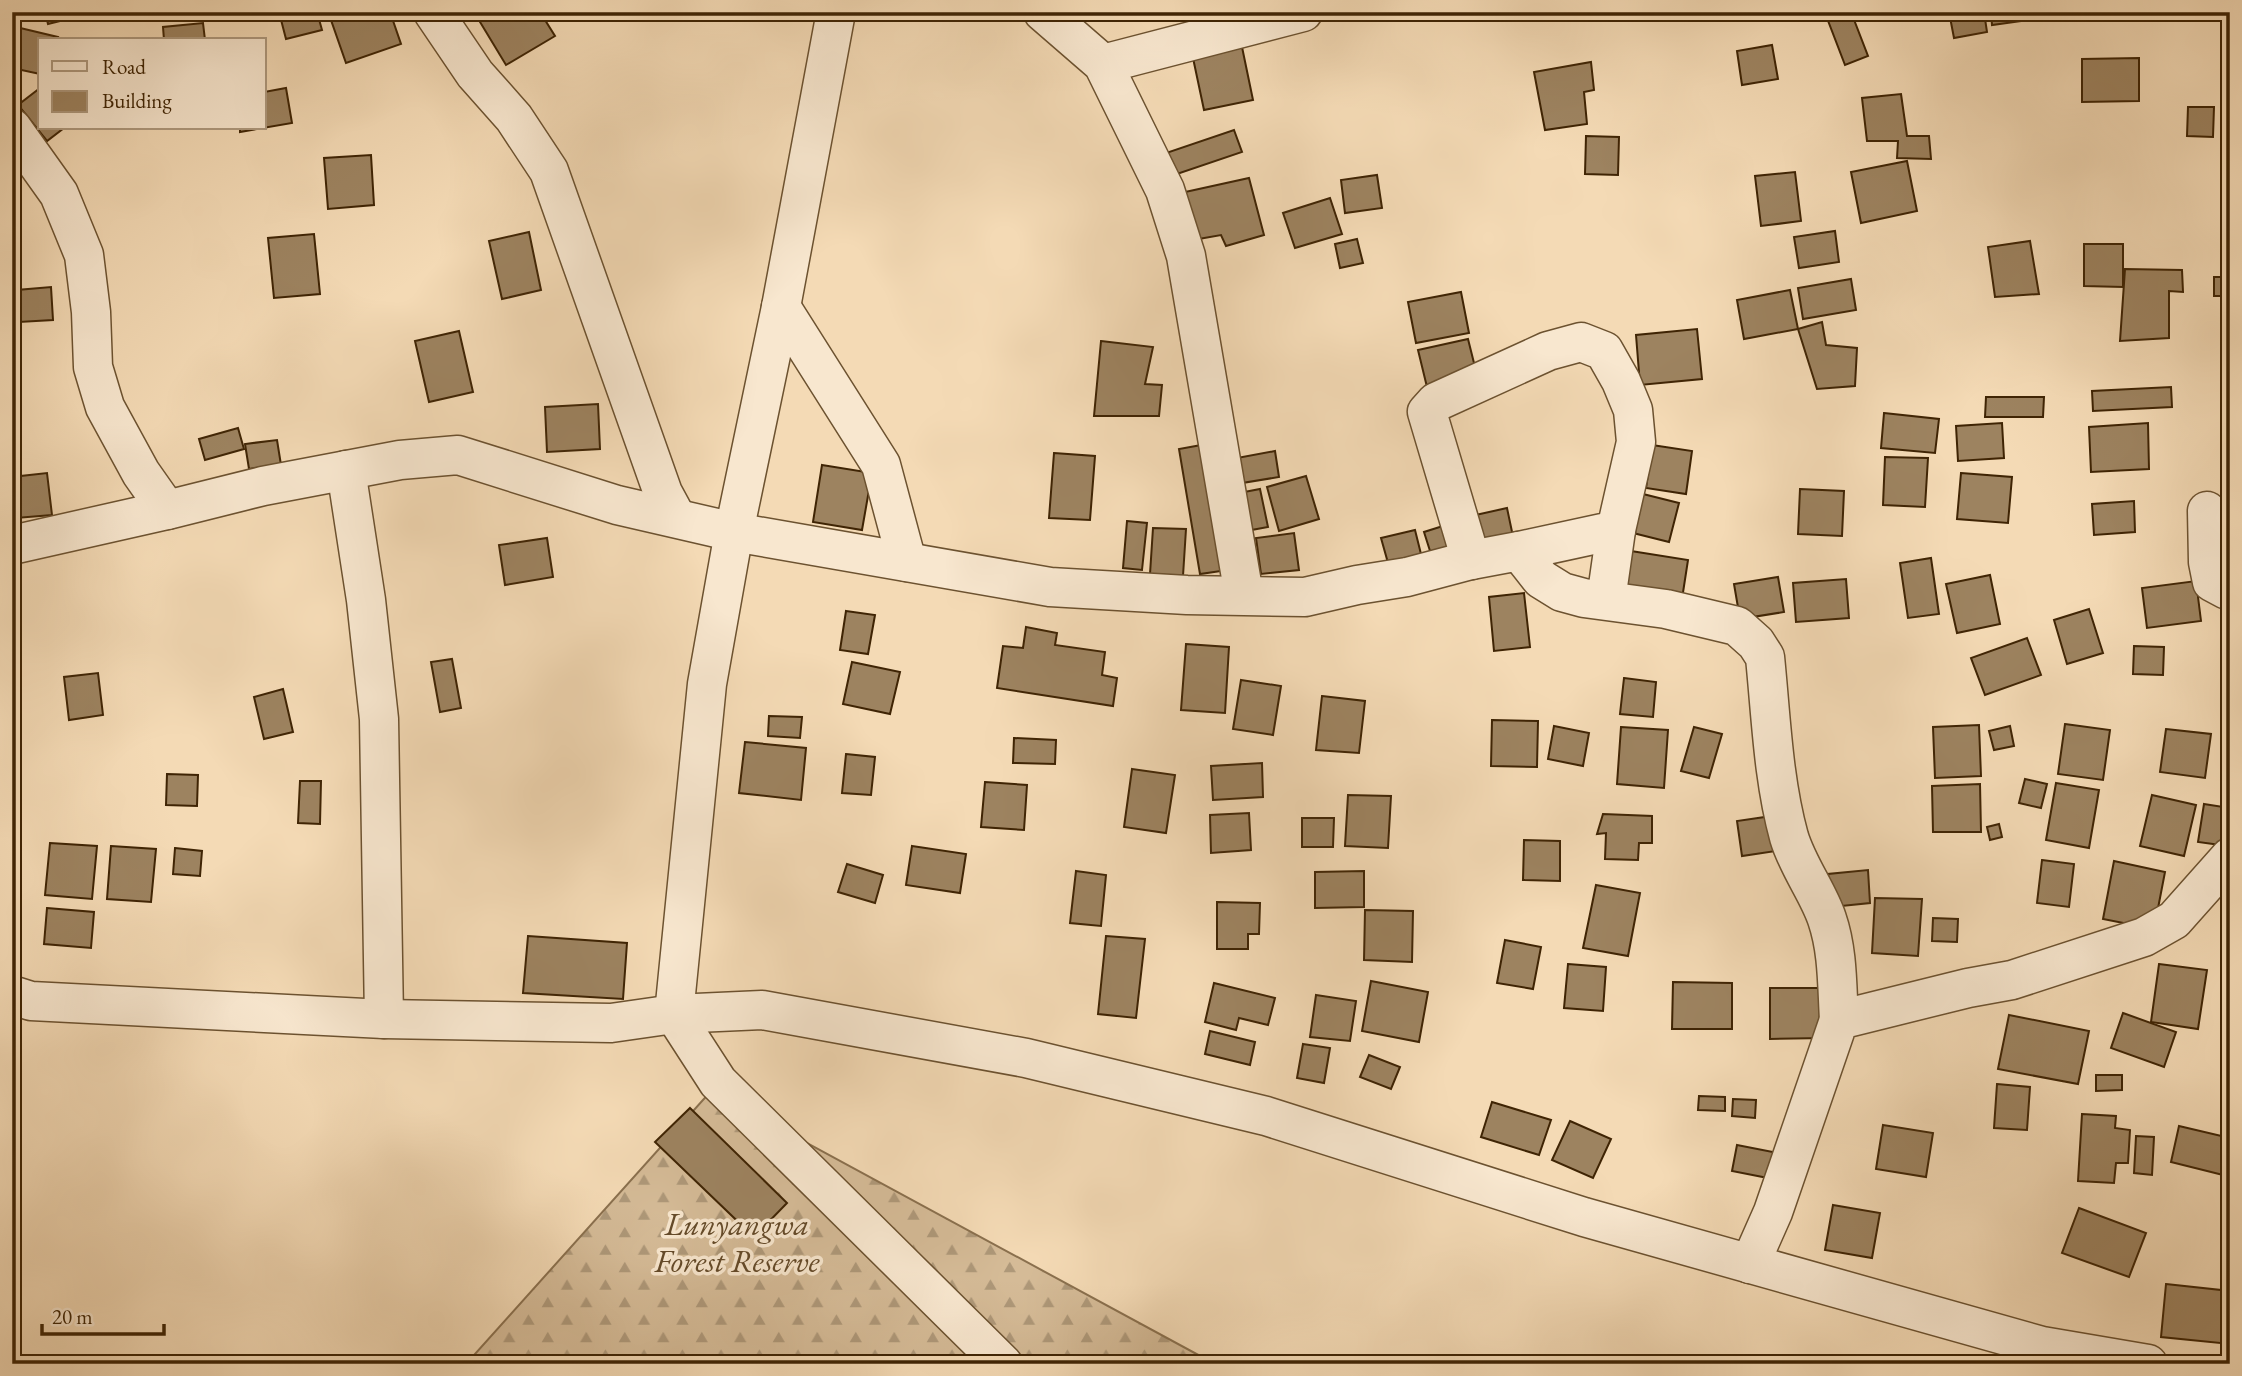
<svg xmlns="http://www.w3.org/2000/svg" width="2242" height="1376" viewBox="0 0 2242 1376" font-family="'EB Garamond',serif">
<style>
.forest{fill:url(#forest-firs);stroke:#8a704e;stroke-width:2}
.building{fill:#9d8360;stroke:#3f2404;stroke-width:2}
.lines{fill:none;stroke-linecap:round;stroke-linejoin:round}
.street-casing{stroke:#6c5230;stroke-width:41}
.street{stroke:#f8e7cf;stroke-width:38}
.labels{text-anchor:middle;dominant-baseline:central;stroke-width:7;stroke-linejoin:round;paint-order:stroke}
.park-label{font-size:32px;font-style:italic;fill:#644a29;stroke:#f8e7cf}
</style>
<defs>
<pattern id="forest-firs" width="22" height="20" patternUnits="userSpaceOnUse" patternTransform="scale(1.75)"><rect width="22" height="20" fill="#d5bb97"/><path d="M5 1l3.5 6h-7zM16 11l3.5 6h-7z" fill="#ae9879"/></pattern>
</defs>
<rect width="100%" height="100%" fill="#f4dab5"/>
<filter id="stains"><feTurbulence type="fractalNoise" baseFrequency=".00286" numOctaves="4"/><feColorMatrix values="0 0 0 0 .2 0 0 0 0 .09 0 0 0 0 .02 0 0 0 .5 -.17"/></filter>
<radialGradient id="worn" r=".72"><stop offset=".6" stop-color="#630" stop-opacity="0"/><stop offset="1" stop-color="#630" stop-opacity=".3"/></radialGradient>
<!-- forest -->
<polygon class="forest" points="711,1091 1215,1364 466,1364"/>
<!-- building -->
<g class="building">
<polygon points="45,12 83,12 84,15 48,24"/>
<polygon points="279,12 317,12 322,30 286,39"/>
<polygon points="353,12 390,12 401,44 346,63 331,20"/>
<polygon points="474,12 540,12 555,36 506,65"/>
<polygon points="1841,12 1851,12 1868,56 1845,65 1827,18"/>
<polygon points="1949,12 1984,12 1987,32 1954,38"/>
<polygon points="1991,12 2021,12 2022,21 1992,25"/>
<polygon points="203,23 205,40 164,40 163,27"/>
<polygon points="16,27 58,37 57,40 40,40 40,74 12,68 12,44"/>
<polygon points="1772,45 1778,79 1742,85 1737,51"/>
<polygon points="1242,47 1253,100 1204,110 1193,58"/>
<polygon points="2139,58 2139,101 2082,102 2082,59"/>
<polygon points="1591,62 1594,90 1584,92 1587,124 1545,130 1534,72"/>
<polygon points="40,88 40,128 64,128 47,141 18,105"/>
<polygon points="286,88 292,123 240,132 240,128 264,128 264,92"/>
<polygon points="1901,94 1907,136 1929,136 1931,159 1897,158 1898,141 1867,141 1862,98"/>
<polygon points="2188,107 2214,107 2213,137 2187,136"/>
<polygon points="1234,130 1242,152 1174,175 1166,153"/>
<polygon points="1586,136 1619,137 1618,175 1585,174"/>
<polygon points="371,155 374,205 328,209 324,158"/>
<polygon points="1907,161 1917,211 1861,223 1851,172"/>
<polygon points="1795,172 1801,221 1761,226 1755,176"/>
<polygon points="1377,175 1382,208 1345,213 1341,180"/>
<polygon points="1249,178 1264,235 1226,246 1221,235 1187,241 1176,194"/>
<polygon points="1330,198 1342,234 1295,248 1283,213"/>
<polygon points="1835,231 1839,262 1799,268 1794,237"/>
<polygon points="529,232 541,290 502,299 489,241"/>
<polygon points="314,234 320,294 274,298 268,238"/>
<polygon points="1357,239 1363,263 1340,268 1335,244"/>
<polygon points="2030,241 2039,294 1995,297 1988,247"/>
<polygon points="2084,244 2123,244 2123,287 2084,286"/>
<polygon points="2125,269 2182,270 2183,292 2169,291 2169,338 2120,341"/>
<rect x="2214" y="277" width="16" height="19"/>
<polygon points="1851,279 1856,310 1803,319 1798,288"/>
<polygon points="51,287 53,320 19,322 17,290"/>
<polygon points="1790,290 1798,329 1744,339 1737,300"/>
<polygon points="1461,292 1469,333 1416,343 1408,302"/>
<polygon points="1822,322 1826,345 1857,348 1855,386 1817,389 1798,329"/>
<polygon points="1697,329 1702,379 1640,385 1636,335"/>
<polygon points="459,331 473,392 429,402 415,341"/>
<polygon points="1468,339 1477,375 1427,387 1418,350"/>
<polygon points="1101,341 1153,347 1145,384 1162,385 1159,416 1094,416"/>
<polygon points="2171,387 2172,407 2093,411 2092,391"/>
<polygon points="1986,397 2044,397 2043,417 1985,417"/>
<polygon points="598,404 600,449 547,452 545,407"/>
<polygon points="1884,413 1939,419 1935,453 1881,448"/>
<polygon points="2002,423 2004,458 1958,461 1956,426"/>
<polygon points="2148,423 2149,469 2091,472 2089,427"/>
<polygon points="238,428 244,449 205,460 199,439"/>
<polygon points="277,440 281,465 249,469 245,444"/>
<polygon points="1207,444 1228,570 1200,574 1179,449"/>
<polygon points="1652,445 1692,451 1686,494 1646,488"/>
<polygon points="1275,451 1279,477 1242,483 1237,458"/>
<polygon points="1054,453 1095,456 1090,520 1049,518"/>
<polygon points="1885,457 1928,458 1925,507 1883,505"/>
<polygon points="822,465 872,473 862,530 813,522"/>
<polygon points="47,473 52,515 16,518 12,477"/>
<polygon points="1961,473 2012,477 2008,523 1957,519"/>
<polygon points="1306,476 1319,519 1279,531 1267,487"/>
<polygon points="1260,489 1268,527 1246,531 1239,493"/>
<polygon points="1800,489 1844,491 1842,536 1798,534"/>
<polygon points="1639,493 1679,503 1669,542 1629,532"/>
<polygon points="2134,501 2135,532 2094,535 2092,504"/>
<polygon points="1507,508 1515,546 1479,554 1471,516"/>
<polygon points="1127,521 1147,523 1142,570 1123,568"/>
<polygon points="1446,525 1452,548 1431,554 1424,532"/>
<polygon points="1153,528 1186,529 1183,576 1150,574"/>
<polygon points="1415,530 1423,562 1390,570 1381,538"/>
<polygon points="1294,533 1299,570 1261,574 1256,538"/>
<polygon points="547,538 553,577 505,585 499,545"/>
<polygon points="1631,551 1688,560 1682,599 1624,590"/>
<polygon points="1931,558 1939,614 1908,618 1900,563"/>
<polygon points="1990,575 2000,624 1957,633 1946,584"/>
<polygon points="1778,577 1784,612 1740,619 1734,584"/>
<polygon points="1846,579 1849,618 1796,622 1793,583"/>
<polygon points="2196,581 2201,621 2147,628 2142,588"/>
<polygon points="1524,593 1530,647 1494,651 1489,597"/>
<polygon points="2089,609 2103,653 2067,664 2054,620"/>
<polygon points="846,611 875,615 868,654 840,650"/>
<polygon points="1026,627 1057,633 1055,645 1105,652 1102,675 1117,678 1113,706 997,688 1003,646 1023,648"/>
<polygon points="2027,638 2041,675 1985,695 1971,658"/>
<polygon points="1186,644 1229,647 1225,713 1181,710"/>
<polygon points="2134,646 2164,647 2163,675 2133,674"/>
<polygon points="452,659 461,708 440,712 431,662"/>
<polygon points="852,662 900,672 890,714 843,704"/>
<polygon points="98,673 103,715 69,720 64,677"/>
<polygon points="1624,678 1656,682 1653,717 1620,714"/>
<polygon points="1241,680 1281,686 1273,735 1233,729"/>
<polygon points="283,689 293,732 264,739 254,697"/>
<polygon points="1322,696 1365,701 1359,753 1316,750"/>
<polygon points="769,716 802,717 800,738 768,736"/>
<polygon points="1492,720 1538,721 1537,767 1491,766"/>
<polygon points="2065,724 2110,730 2103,780 2058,774"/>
<polygon points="1979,725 1981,776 1935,778 1933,727"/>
<polygon points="1554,726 1589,733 1583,766 1548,759"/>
<polygon points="2010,726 2014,746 1994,750 1989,731"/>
<polygon points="1621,727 1668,730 1664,788 1617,784"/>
<polygon points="1694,727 1722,734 1709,778 1681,771"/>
<polygon points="2166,729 2211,734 2205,778 2160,772"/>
<polygon points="1014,738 1056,740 1055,764 1013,763"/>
<polygon points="745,742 806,748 801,800 739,793"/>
<polygon points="846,754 875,757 871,795 842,793"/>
<polygon points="1262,763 1263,797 1213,800 1211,766"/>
<polygon points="1132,769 1175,775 1166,833 1124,827"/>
<polygon points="167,774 198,775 197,806 166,805"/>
<polygon points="2025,779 2047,784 2041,808 2019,803"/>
<polygon points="300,781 321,781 320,824 298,823"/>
<polygon points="985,782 1027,785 1024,830 981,827"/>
<polygon points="2056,783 2099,790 2089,848 2046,840"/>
<polygon points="1980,784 1981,832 1933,832 1932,786"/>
<polygon points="1348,795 1391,796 1388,848 1345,846"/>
<polygon points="2152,795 2196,805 2184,856 2140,846"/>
<polygon points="2204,804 2230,808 2228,846 2198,842"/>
<polygon points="1249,813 1251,850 1211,853 1210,815"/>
<polygon points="1603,814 1652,816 1652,843 1639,843 1638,860 1605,859 1606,833 1597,834"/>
<polygon points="1772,816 1776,851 1742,856 1737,821"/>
<polygon points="1302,818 1334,818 1333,847 1302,847"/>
<polygon points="1999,824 2002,837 1990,840 1987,827"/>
<polygon points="1524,840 1560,841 1560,881 1523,880"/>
<polygon points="50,843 97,846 92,899 45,895"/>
<polygon points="111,846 156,849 151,902 107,899"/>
<polygon points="912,846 966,854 960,893 906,885"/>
<polygon points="175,848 202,851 200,876 173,874"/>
<polygon points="2042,860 2074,864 2069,907 2037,903"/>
<polygon points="2114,861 2165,872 2154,929 2103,919"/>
<polygon points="847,864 883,875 875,903 838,892"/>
<polygon points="1868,870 1870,903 1832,907 1828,874"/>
<polygon points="1076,871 1106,875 1101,926 1070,923"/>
<polygon points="1364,871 1364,907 1315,908 1315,872"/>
<polygon points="1596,885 1640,893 1628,956 1583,948"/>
<polygon points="1875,898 1922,899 1918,956 1872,953"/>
<polygon points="1217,902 1260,903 1259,934 1248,934 1248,949 1217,949"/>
<polygon points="47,908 94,912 91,948 44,944"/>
<polygon points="1365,910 1413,911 1412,962 1364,960"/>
<polygon points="1933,918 1958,919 1957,942 1932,941"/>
<polygon points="528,936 627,943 623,999 523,993"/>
<polygon points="1106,936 1145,939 1136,1018 1098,1014"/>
<polygon points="1505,940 1541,947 1533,989 1497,983"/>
<polygon points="1568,964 1606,967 1603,1011 1564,1008"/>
<polygon points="2159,964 2207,970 2198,1029 2151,1022"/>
<polygon points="1371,981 1428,992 1419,1042 1362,1031"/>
<polygon points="1673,982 1732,983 1732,1029 1672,1029"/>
<polygon points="1214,983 1275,998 1268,1025 1239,1018 1236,1030 1205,1022"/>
<polygon points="1770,988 1824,988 1825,1038 1770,1039"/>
<polygon points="1316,995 1356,1001 1350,1041 1310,1037"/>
<polygon points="2123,1013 2176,1032 2164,1067 2111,1048"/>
<polygon points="2009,1015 2089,1031 2078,1084 1998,1069"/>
<polygon points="1210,1031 1255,1042 1250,1065 1205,1054"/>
<polygon points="1303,1044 1330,1048 1324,1083 1297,1078"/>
<polygon points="1369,1055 1400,1067 1391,1089 1360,1077"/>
<polygon points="2096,1075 2122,1075 2122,1090 2096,1091"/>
<polygon points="1997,1084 2030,1087 2027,1130 1994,1128"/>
<polygon points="1699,1096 1725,1097 1725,1111 1698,1110"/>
<polygon points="1733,1099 1756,1100 1755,1118 1732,1116"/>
<polygon points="1492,1102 1551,1120 1539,1155 1481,1137"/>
<polygon points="690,1108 787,1203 754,1237 655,1142"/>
<polygon points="2082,1114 2116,1116 2115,1128 2130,1130 2128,1163 2116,1163 2114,1183 2078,1181"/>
<polygon points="1570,1121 1611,1139 1593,1178 1552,1160"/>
<polygon points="1883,1125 1933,1133 1926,1177 1876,1169"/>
<polygon points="2179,1126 2230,1138 2227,1176 2171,1162"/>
<polygon points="2136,1136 2154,1137 2152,1175 2134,1173"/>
<polygon points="1737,1145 1778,1153 1773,1179 1732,1171"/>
<polygon points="1833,1205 1880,1213 1872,1258 1825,1250"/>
<polygon points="2079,1208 2146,1233 2129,1277 2062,1253"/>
<polygon points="2166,1284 2230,1291 2230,1344 2161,1337"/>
</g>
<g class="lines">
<!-- street casing -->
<g class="street-casing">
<g id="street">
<polyline points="433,12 475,74 514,118 549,171 663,493 676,517"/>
<polyline points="836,12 781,307 734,532 707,684 674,1014 718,1082 1003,1364"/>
<polyline points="1043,12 1103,64 1165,190 1186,256 1244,595"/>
<polyline points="1103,64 1303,12"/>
<polyline points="12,128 59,194 84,255 91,312 93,367 105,407 141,473 167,510"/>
<polyline points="781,307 881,465 907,562"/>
<polyline points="346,470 366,600 379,719 384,1019"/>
<polyline points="2207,511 2208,562 2212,582 2227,590 2230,589"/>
<path d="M12,545L167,510L263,486L400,460L458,455L617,505L734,532L1050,587L1187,595L1305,597L1357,585L1407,577L1471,560L1519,551L1541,579L1562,592L1584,598L1666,609L1737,626L1756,643L1765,657C1771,716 1773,779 1789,837C1798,867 1818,892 1827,919C1838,951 1837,987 1839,1020"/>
<polyline points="1471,560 1427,412 1436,402 1548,351 1581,342 1604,351 1621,381 1633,410 1636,442 1616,530 1519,551"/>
<polyline points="1606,600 1616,530"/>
<polyline points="12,995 31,1001 384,1019 611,1023 674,1014 762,1010 1026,1058 1266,1116 1584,1217 2042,1346 2148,1364"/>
<polyline points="1750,1264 1773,1212 1839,1020 1968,988 2012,980 2144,937 2174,920 2230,857"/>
</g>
</g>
<!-- street -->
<use href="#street" class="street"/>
</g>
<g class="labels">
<!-- park labels -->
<g class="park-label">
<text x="737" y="1224">Lunyangwa<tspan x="737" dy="37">Forest Reserve</tspan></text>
</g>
</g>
<!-- margin -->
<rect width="2242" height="1376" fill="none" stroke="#f4dab5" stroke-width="42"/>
<rect x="14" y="14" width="2214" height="1348" fill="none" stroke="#3f2404" stroke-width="3.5"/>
<rect x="21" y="21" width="2200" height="1334" fill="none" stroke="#3f2404" stroke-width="2"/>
<!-- legend -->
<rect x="38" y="38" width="228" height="91" fill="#f8e7cf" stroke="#ae997e" stroke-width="2"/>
<rect x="52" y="61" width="35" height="10" fill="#f8e7cf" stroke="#ae997e" stroke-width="2"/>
<text x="102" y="74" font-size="21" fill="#3f2404">Road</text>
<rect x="52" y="91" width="35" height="21" fill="#9d8360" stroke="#ae997e" stroke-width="2"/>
<text x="102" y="108" font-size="21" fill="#3f2404">Building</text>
<!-- scale -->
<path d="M42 1324v10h122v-10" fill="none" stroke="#3f2404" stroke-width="3.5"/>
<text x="52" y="1324" font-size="21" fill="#3f2404" stroke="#f8e7cf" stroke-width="5" paint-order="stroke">20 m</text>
<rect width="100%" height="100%" filter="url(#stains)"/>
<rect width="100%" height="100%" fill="url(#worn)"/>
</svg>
